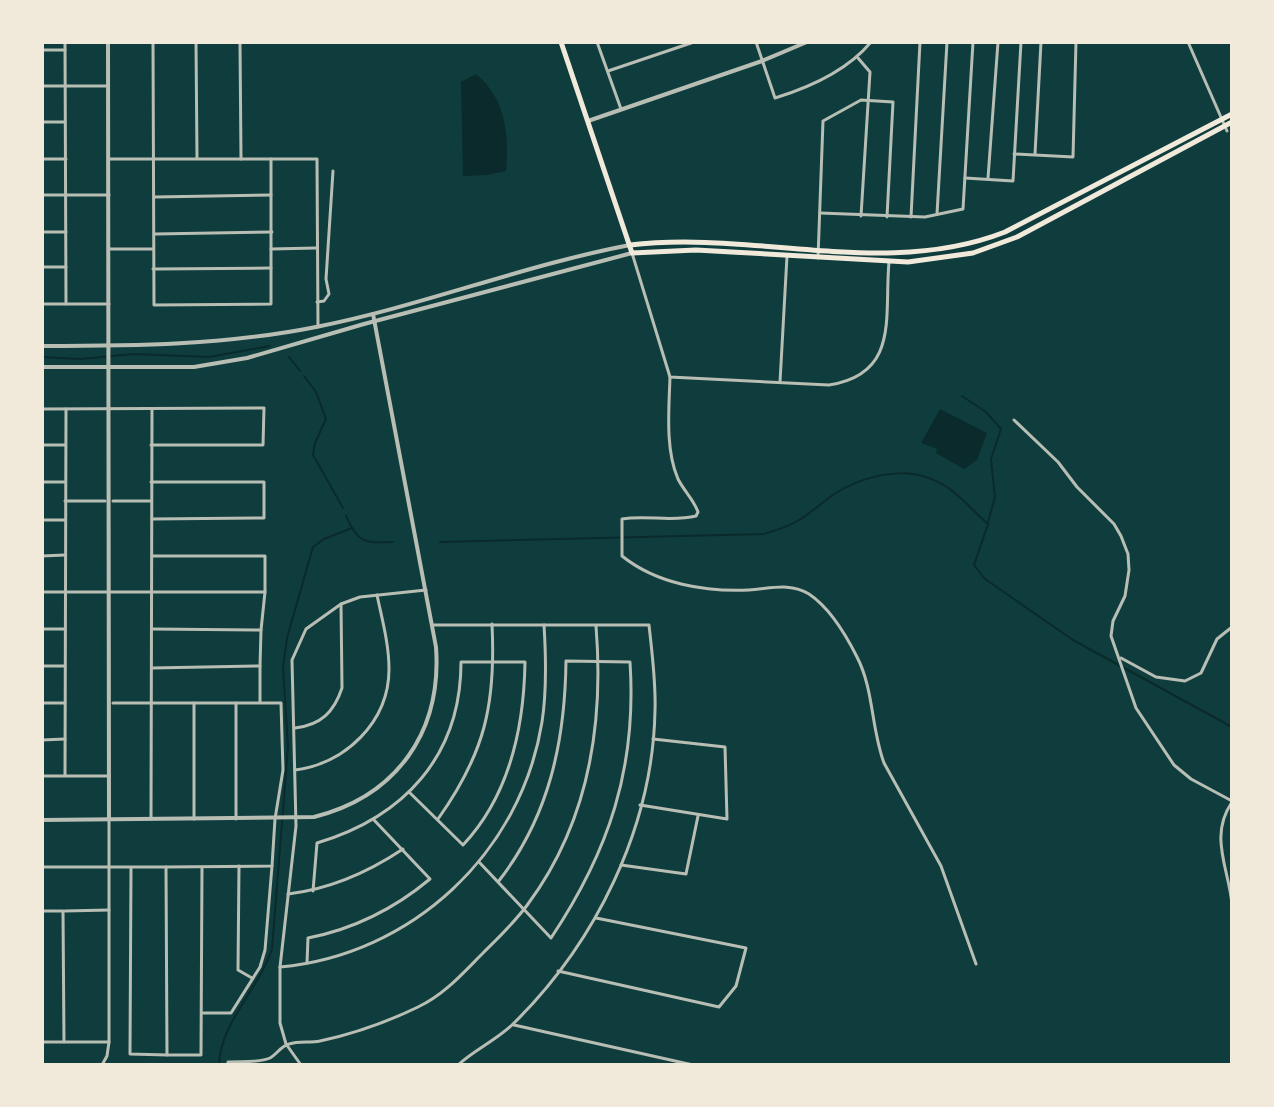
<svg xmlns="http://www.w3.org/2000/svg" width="1274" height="1107" viewBox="0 0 1274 1107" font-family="Signika,sans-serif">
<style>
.water{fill:#0a2a2b}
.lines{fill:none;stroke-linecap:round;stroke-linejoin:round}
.stream{stroke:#0a2a2b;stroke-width:2}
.pedestrian{stroke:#b8beb3;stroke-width:3}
.minor{stroke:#b8beb3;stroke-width:3}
.tertiary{stroke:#b8beb3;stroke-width:4}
.secondary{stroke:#f1e9da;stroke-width:5}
</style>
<rect width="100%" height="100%" fill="#0f3d3e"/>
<!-- water -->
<g class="water">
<path d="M476,74C506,99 509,134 506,171L487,175L463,176L461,82Z"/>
<polygon points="940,409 987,433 977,460 964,469 936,453 937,449 921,443"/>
</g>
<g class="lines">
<!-- stream -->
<g class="stream">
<polyline points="42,357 80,359 134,354 209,357 270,346"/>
<polyline points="289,357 300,371"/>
<polyline points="304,376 316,392 326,419 315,443 313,455 343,508"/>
<polyline points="962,396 986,412 1001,429 991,459 995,497 988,522"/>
<path d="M346,516C359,543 363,543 393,542"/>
<path d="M440,542L764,534C776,530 788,527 799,520C813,512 825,499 839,491C877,470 921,464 956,494C967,503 977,515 988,524L974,565L985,579L1073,640L1232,727"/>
<path d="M219,1065C220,1023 259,989 272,949L288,747L283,667L287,638L313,547L324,539L352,528"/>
</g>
<!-- pedestrian -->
<g class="pedestrian">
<polyline points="65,501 105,501"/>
<polyline points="113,501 151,501"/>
<polyline points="261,630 265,592"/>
<polyline points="260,666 260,702"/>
<polyline points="113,703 152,703"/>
</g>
<!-- minor -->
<g class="minor">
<polyline points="65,42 66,304"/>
<polyline points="153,42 154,305 271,304 271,159"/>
<polyline points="196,42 197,158"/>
<polyline points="240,42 241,159"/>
<polyline points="597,42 621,109"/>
<path d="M756,42L775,98C811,87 847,71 871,42"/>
<polyline points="1188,42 1227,131"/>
<polyline points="42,50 65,50"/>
<polyline points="858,58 870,72 861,216"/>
<polyline points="608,71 694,42"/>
<polyline points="42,86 108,86"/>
<polyline points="42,122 65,122"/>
<polyline points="1014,154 1073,157 1076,42"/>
<polyline points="1035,154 1041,42"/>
<polyline points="42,159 66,159"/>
<polyline points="109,159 317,159 318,327"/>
<polyline points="965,178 1013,181 1021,42"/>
<polyline points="988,178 998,42"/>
<polyline points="42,195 109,195"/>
<polyline points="155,197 271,195"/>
<polyline points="820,213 925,217 963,209 973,42"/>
<polyline points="937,214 947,42"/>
<polyline points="911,217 920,42"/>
<polyline points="42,232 66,232"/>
<polyline points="155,234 272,232"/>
<polyline points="1232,234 1232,235"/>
<polyline points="109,249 153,249"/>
<polyline points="271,249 316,248"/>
<path d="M632,253L670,377L829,385C900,374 884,316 889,262"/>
<polyline points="818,258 823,121 861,100 893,102 887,217"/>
<polyline points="42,267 66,267"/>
<polyline points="153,269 271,268"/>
<polyline points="317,302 324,301 329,294 326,279 333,171"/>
<polyline points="42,304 109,304"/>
<path d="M670,377C669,409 665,449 678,479C684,491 694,500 698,512L696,516C673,522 646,515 622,519V556C657,584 705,592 749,590C769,589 790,582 809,594C830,608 846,635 857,657C874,690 871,728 884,763L941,866L976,964"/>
<polyline points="780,382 787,256"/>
<polyline points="42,409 264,408 263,445 151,445"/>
<polyline points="1014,420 1058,462 1077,487 1114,524 1121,536 1128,554 1129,570 1125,596 1113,621 1111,636 1136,708 1174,765 1191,779 1232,801"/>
<polyline points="42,445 65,445"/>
<polyline points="42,482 65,482"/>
<polyline points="151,482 264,482 264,518 152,519"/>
<polyline points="42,520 65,520"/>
<polyline points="42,556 65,555"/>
<polyline points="42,592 265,592 265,556 152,556"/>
<path d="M432,625H649C652,653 656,682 655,710C653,828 595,944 512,1025C495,1041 474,1050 458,1065"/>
<polyline points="42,629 65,629"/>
<polyline points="152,629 261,630 260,666 152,668"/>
<polyline points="1121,658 1156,677 1185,681 1201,673 1217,639 1232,627"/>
<polyline points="42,666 65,666"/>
<polyline points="42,703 65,703"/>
<polyline points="152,703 281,703 283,770 275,819 272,866 166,867 167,1055 201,1055 202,867"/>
<polyline points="194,703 194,819"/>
<polyline points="236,703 236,819"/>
<path d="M295,728C321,725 334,712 342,688L341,604"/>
<polyline points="42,740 65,739"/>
<path d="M295,770C345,764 389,722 389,669C389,644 382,619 377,595"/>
<polyline points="65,775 66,409"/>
<polyline points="42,776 109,776"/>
<path d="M1232,802C1209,836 1228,866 1232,904"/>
<polyline points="640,805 727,819 725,747 653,739"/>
<polyline points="151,819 152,409"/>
<path d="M438,819C485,753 496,704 492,624"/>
<path d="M479,862L551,938C609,851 637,768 630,662L566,661C565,742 549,817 498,882"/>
<polyline points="621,865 686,874 698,816"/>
<polyline points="239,866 238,970 252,978"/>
<polyline points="42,867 166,867"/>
<polyline points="131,868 130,1054 167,1055"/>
<path d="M313,891L317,843C404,817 461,756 461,662H525C524,727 509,796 463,845L409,792"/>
<path d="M288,894C331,889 367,873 403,849"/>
<polyline points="42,911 63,911 64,1042"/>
<polyline points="65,911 109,910"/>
<polyline points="42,936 42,912"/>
<path d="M307,963L308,938C354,929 394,909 430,879L374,820"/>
<path d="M280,967C412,955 521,853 542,722C547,690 546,657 544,625"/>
<polyline points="558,971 719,1007 736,986 746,948 596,918"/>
<polyline points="203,1013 231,1013 260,967 265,950 272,866"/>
<polyline points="514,1025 693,1065"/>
<polyline points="42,1042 109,1042"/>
<polyline points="102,1065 107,1056 109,1042 109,819"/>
<path d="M228,1065V1062C240,1061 260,1063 270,1058C277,1054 281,1046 289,1044C299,1041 310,1043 320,1041C353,1034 387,1022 418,1007C444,995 463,973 483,953C499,937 515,922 528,904C588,823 604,724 596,626"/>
<polyline points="301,1065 286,1044 280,1023 280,967 296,826 292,660 306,629 341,604 360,597 426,590"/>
</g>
<!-- tertiary -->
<g class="tertiary">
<polyline points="108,42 109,819"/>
<polyline points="588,121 762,61 807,42"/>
<path d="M42,346C134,346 226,345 316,327C422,306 524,265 630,245"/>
<polyline points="42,367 194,367 247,358 364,324 632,253"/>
<path d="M42,820L314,817C397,796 442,732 436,647L373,314"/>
</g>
<!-- secondary -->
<g class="secondary">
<polyline points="561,42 632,253 696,250 908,262 973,253 1017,237 1232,122"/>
<path d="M630,245C754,230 885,279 1005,232L1232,114"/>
</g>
</g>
<!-- border -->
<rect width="1274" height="1107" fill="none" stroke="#f1e9da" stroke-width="88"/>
</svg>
